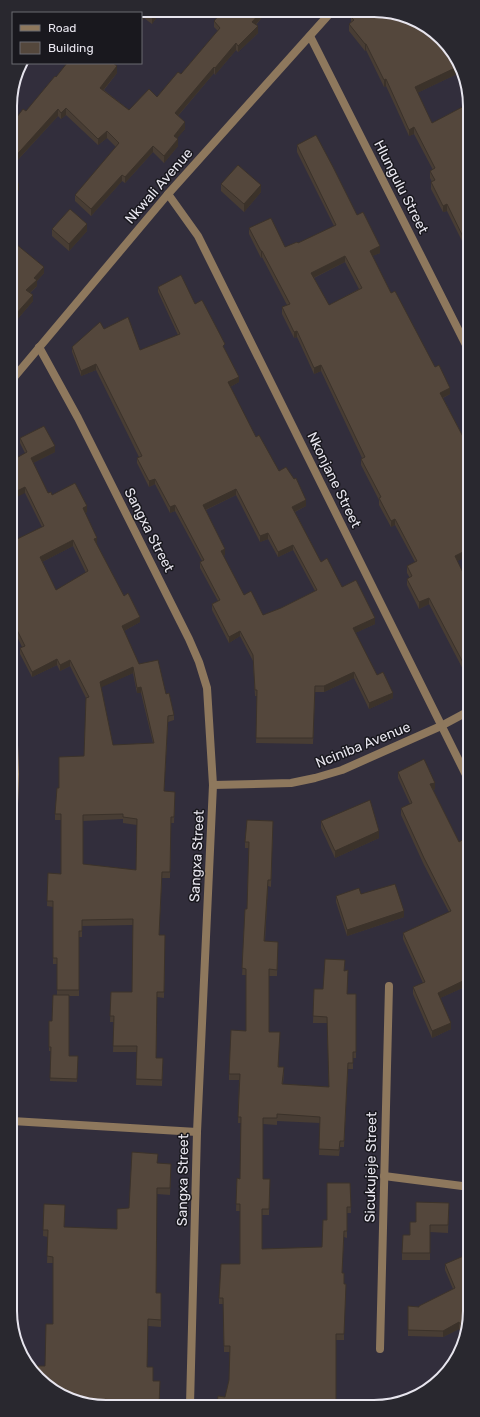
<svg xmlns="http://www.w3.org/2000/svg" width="480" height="1417" viewBox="0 0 480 1417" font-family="Rubik,sans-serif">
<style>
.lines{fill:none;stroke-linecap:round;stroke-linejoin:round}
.street{stroke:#8e785d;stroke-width:8}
.wall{fill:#483d34;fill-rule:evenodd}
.shaded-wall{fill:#3b322a}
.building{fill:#54473c;stroke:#3b322a;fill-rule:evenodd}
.labels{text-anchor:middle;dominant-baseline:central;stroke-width:3;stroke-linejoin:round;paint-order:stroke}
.street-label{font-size:14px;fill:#e7e5ee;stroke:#19181e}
.rim{fill:none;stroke:#e7e5ee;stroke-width:2}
</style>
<rect width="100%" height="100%" fill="#322e3c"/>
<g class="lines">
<!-- street -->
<g class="street">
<polyline points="310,36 468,349"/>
<polyline points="168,194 198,236 469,781"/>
<polyline points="39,347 78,418 189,639 199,662 207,688 213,785 197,1132 190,1405"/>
<polyline points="11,381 168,194 332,11"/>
<polyline points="11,727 14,745 15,774 11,893"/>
<polyline points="213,785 291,783 315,778 342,770 441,726 469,711"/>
<polyline points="12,1121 197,1132"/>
<polyline points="384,1176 470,1187"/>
<polyline points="380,1349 389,986"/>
</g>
</g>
<!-- wall -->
<g class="wall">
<polygon points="162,10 152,24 144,18 141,22 141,13 110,13"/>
<polygon points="223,11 267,11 256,25 258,33 238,52 236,50 215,75 214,73 178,116 185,129 177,138 178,146 164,163 153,152 125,183 122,181 91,216 75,201 75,195 116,147 107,138 98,145 66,115 61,119 58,116 15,163 16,169 10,176 26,111 56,77 117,73 104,90 129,110 157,97 181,74 218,31 214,27 214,21"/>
<polygon points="351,17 442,38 468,87 468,90 459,73 417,93 432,123 468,104 468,253 447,211 443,212 431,189 431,182 432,182 430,178 430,171 433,170 414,134 409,136 386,86 384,87 366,50 365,51 349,31 349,24 351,22"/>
<path d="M297,145L357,215L380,253L372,256L391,293L450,394L443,398L469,448V540L465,541L469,548V556L457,561L469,585V678L468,679L429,604L419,609L407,585V579L410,578L407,573V566L415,562L395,525L391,527L379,505V500L361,465V459L362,458L321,371L314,374L297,337L294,338L282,314V307L287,305L262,257L261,258L249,234V228L285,247L298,243L334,226L297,152ZM345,262L359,289L329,305L314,278Z"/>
<polygon points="221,184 261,192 244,212 221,191"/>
<polygon points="52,229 87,231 69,251 52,236"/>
<polygon points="10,239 44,273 37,281 37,286 30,293 33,301 15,322 13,320"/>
<path d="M158,287L195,304L225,350L239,382L230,387L256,437L279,471L306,506L295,512L321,562L342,587L375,624L355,633L377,675L393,698L369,709L354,678L324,692H315L313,744L256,743L257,696H255L253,661L240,636L229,643L212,610V604L218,601L200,568V562L202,561L175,511L170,513L155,484L149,487L137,463V458L139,457L96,370L81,376L72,352V347L104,329L140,350L178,335L158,292ZM236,495L260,542L268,539L278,557L293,550L315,591L281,608L263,615L244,595L223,556L225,555L206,510Z"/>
<path d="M20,438L55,452L33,463L48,493L87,512L85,513L97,543L96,544L124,596L140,622L124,631L139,664L166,694L174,715V720L168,722L164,791L175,797L174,823H171L170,878H162L159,935H165L164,998L157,997L156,1058H163L162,1086L136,1085L137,1052H113L114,1022H110L111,992H132L133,925L82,926V937H79V996H69V1056H78L77,1082L50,1081L51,1051H49V1021H52L57,995V964H53V907L47,906L48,873L61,874V820H55V814L59,788L84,756L86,698L70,666L60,671L57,665L32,677L20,654V648L22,647L11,624V537L13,541L42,527L25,493V453L20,443ZM73,546L86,573L56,590L42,562ZM133,673L137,693H141L153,743L113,745L101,687ZM123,819V823L137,825L136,870L83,864V821Z"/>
<polygon points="398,772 435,789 433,790 459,842 469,850 469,985 440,998 451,1029 432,1038 413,994 413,987 423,983 403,939 403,933 449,912 424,865 401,815 401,808 410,804 398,778"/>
<polygon points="273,821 271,887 268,886 265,941 278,942 277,976 269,976 269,1032 279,1067 284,1073 283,1084 329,1087 327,1023 313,1023 314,989 323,989 345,971 347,994 356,994 356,1058 353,1058 353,1069 348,1069 344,1147 340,1147 339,1156 319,1155 320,1123 277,1121 277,1125 263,1124 263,1179 270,1179 269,1215 262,1215 262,1249 322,1247 327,1220 350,1183 351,1213 347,1213 347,1238 344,1237 342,1273 344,1273 344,1340 336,1340 336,1404 350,1405 225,1397 229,1380 230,1352 224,1352 223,1304 219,1304 219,1298 240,1264 240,1211 236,1211 237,1178 240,1179 241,1123 238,1123 239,1080 229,1080 229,1074 246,1031 246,975 242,975 247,909 249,848 245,848 245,842"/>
<polygon points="321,821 379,838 335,858 321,828"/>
<polygon points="361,894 404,917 347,936 336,902 336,896"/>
<polygon points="158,1163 171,1170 170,1195 157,1194 156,1293 161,1293 161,1327 148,1326 147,1367 153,1381 159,1405 45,1366 53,1324 53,1263 47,1263 48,1237 43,1236 44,1204 65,1211 64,1227 117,1229 129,1208"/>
<polygon points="449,1203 448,1233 430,1232 430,1260 402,1260 402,1253 416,1222"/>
<polygon points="445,1264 470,1317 465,1340 459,1329 443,1337 408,1336 408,1306 419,1307 453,1289 445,1270"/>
</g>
<!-- shaded-wall -->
<g class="shaded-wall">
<polygon points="158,10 162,10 152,24 152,18"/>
<polygon points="262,11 267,11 252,29 252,22"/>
<polygon points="144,12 144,18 141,22 141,16"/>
<polygon points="258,26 258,33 238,52 238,46"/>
<polygon points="236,43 236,50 215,75 215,68"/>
<polygon points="365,44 366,44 366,50 365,51"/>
<polygon points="117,66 117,73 100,94 100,88"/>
<polygon points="214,67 214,73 175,119 175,113"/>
<polygon points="457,67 459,70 459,73 415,94 415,87"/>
<polygon points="386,79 386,86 384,87 384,80"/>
<polygon points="66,108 66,115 61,119 61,113"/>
<polygon points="58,109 58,116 12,166 12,160"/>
<polygon points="185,122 185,129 174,142 174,136"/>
<polygon points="414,127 414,134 409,136 409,130"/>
<polygon points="107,131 107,138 98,145 98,139"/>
<polygon points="178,139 178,146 164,163 164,156"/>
<polygon points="153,146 153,152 125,183 125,177"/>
<polygon points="16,163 16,169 10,176 10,170"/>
<polygon points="122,175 122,181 91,216 91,209"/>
<polygon points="19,184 19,190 10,201 10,195"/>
<polygon points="261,185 261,192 244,212 244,204"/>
<polygon points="447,204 447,211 443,212 443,206"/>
<polygon points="87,224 87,231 69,251 69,244"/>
<polygon points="380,246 380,253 370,257 370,251"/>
<polygon points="261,251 262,251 262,257 261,258"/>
<polygon points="345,256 345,262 311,279 311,273"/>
<polygon points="44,267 44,273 37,281 37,286 26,296 26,290 34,278"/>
<polygon points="33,295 33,301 15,322 15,315"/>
<polygon points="13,313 13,320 11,323 11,316"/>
<polygon points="297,331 297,337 294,338 294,332"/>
<polygon points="96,364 96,370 81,376 81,371"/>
<polygon points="321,365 321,371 314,374 314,368"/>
<polygon points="239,377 239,382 228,388 228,382"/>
<polygon points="450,388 450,394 440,399 440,393"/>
<polygon points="55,446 55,452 31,464 31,458"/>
<polygon points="155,479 155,484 149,487 149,481"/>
<polygon points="25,487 25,493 11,500 11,494"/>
<polygon points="236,489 236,495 203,511 203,505"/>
<polygon points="306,500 306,506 292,513 292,507"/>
<polygon points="175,505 175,511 170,513 170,507"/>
<polygon points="87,506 87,512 83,514 83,508"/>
<polygon points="395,519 395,525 391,527 391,521"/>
<polygon points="268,533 268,539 260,542 260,536"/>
<polygon points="469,534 469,540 463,542 463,536"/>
<polygon points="97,538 97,543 94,545 94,539"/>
<polygon points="73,540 73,546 40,563 40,557"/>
<polygon points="293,545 293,550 278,557 278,552"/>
<polygon points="225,549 225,555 221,557 221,551"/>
<polygon points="469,549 469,556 455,562 455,556"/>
<polygon points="429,598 429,604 419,609 419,602"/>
<polygon points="140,617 140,622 122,632 122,626"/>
<polygon points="375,618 375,624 353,634 353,628"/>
<polygon points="240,631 240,636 229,643 229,637"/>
<polygon points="57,659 57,665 32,677 32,672"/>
<polygon points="70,660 70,666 60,671 60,665"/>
<polygon points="133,667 133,673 100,688 100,682"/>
<polygon points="354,672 354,678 324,692 324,686"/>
<polygon points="468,672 469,672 469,678 468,679"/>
<polygon points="141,687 141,693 137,693 137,688"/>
<polygon points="393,693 393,698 369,709 369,703"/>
<polygon points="435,783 435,789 430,791 430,784"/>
<polygon points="379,831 379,838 335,858 335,851"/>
<polygon points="268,880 268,886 264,947 264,941"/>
<polygon points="404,911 404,917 347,936 347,930"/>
<polygon points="469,978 469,985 438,999 438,993"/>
<polygon points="451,1023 451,1029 432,1038 432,1031"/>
<polygon points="459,1322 459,1329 443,1337 443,1331"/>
</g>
<!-- building -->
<g class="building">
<polygon points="112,10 158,10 152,18 144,12 141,16 141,13 110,13"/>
<polygon points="223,11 262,11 252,22 258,26 238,46 236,43 215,68 214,67 175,113 185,122 174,136 178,139 164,156 153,146 125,177 122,175 91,209 75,195 119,143 107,131 98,139 66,108 61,113 58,109 12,160 16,163 10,170 10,126 23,109 26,111 55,76 56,77 67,63 113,63 117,66 100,88 129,110 149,89 157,97 178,72 181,74 220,28 214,21"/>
<polygon points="358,12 393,12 442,38 457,67 415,87 432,123 468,104 468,247 447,204 443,206 431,182 435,180 430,171 435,168 414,127 409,130 386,79 384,80 366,44 365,44 349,24 354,20 351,17"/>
<path d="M316,135L333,167L357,215L363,212L380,246L370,251L391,293L395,291L435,367L439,365L450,388L440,393L469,448V534L463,536L469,548V549L455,556L469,585V672H468L429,598L419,602L407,579L412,576L407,566L417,561L395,519L391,521L379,498L381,497L361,459L365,457L321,365L314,368L297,331L294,332L282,307L290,304L262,251H261L249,228L271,218L285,247L297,242L298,243L336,225L297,145ZM345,256L362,288L329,305L311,273Z"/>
<polygon points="238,165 261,185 244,204 221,184"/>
<polygon points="10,176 19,184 10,195"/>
<polygon points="70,209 87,224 69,244 52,229"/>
<polygon points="10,239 44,267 34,278 37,280 26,290 33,295 15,315 13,313 11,316"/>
<path d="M181,275L195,304L202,300L225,344L223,346L239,377L228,382L256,437L259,435L279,471L286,467L294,479L296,478L306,500L292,507L321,562L327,558L342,587L356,580L375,618L353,628L377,675L383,672L393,693L369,703L354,672L324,686H315L313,738H256L257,690H255L253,655L240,631L229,637L212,604L220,600L200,562L204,560L175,505L170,507L155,479L149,481L137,458L142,456L96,364L81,371L72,347L100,322L104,329L128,317L140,350L180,334L158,287ZM236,489L260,536L268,533L278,552L293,545L317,590L281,608L263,615L251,591L244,595L221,551L225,549L203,505Z"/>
<path d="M44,426L55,446L31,458L48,493L51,492L52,495L75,483L87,506L83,508L97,538L94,539L124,596L128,593L140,617L122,626L139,664L158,660L166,694L169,693L174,715L168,716L164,791L175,792L174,817H171L170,872H162L159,935H165L164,992H157L156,1058H163L162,1080L136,1079L137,1046H113L114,1016H110L111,992H132L133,919L82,920V931H79V990H57V958H53V901H47L48,873L61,874V814H55L57,788H59V757L84,756L86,698L89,697L70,660L60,665L57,659L32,672L20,648L25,646L11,618V537L13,541L44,526L25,487L11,494V461L27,452L20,438ZM73,540L88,571L56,590L40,557ZM133,667L137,688L141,687L154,743L113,745L100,682ZM123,814V817L137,819L136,870L83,864V815Z"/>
<polygon points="424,759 435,783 430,784 459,842 464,839 469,850 469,978 438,993 451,1023 432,1031 413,987 425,982 403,933 451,911 424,858 401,808 412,803 398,772"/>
<polygon points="370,800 379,831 335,851 321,821"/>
<polygon points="247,820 273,821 271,880 268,880 264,941 278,942 277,970 269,969 269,1032 280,1032 278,1067 284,1067 282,1084 329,1087 327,1017 313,1016 314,989 323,989 325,959 345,960 344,971 348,970 347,994 356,994 356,1052 353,1052 353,1063 348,1063 344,1141 340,1141 339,1150 319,1149 320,1117 277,1114 277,1118 263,1118 263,1179 270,1179 269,1209 262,1209 262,1249 322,1247 323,1220 327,1220 327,1183 350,1183 351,1207 347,1207 347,1231 344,1231 342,1273 344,1273 344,1284 346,1284 344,1334 336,1334 336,1404 350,1405 217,1405 218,1396 225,1397 229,1380 230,1346 224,1346 223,1298 219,1298 221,1264 240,1264 240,1204 236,1204 237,1178 240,1179 241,1117 238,1117 240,1074 229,1074 231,1030 246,1031 246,969 242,968 245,909 247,909 249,842 245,842"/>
<polygon points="395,884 404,911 347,930 336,896 359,888 361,894"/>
<polygon points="53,995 69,995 69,1056 78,1056 77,1079 50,1078 51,1047 49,1047 49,1021 52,1021"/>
<polygon points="132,1152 158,1154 157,1163 171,1164 170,1188 157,1188 156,1293 161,1293 161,1320 148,1319 147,1367 153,1367 153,1381 160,1381 159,1405 88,1405 38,1379 33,1369 33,1366 45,1366 46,1324 53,1324 53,1257 47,1256 48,1230 43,1230 44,1204 65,1205 64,1227 117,1229 117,1209 129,1208"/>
<polygon points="416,1202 449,1203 448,1225 430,1225 430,1253 402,1253 403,1235 410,1235 410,1222 416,1222"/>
<polygon points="466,1255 470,1263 470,1317 466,1335 459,1322 443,1331 408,1330 408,1306 419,1307 419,1306 455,1288 445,1264"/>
</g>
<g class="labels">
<!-- street labels -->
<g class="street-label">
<text transform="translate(159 186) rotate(-49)">Nkwali Avenue</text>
<text transform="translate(401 187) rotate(63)">Hlungulu Street</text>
<text transform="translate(334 480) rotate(64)">Nkonjane Street</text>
<text transform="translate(149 530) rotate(63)">Sangxa Street</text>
<text transform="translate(363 745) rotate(-22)">Nciniba Avenue</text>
<text transform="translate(197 856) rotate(-87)">Sangxa Street</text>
<text transform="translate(371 1167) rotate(-89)">Sicukujeje Street</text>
<text transform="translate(183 1180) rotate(-89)">Sangxa Street</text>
</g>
</g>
<!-- crop -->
<path d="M0 0H480V1417H0ZM106 17H374A89 89 0 0 1 463 106V1311A89 89 0 0 1 374 1400H106A89 89 0 0 1 17 1311V106A89 89 0 0 1 106 17Z" fill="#29282f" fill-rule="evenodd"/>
<path class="rim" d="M106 17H374A89 89 0 0 1 463 106V1311A89 89 0 0 1 374 1400H106A89 89 0 0 1 17 1311V106A89 89 0 0 1 106 17Z"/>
<!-- legend -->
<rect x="12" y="12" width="130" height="52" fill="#19181e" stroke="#6b6a71"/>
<rect x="20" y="25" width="20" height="6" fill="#8e785d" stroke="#6b6a71"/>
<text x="48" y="32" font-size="12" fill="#e7e5ee">Road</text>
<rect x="20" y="42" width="20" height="12" fill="#54473c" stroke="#6b6a71"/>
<text x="48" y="52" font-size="12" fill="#e7e5ee">Building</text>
</svg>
